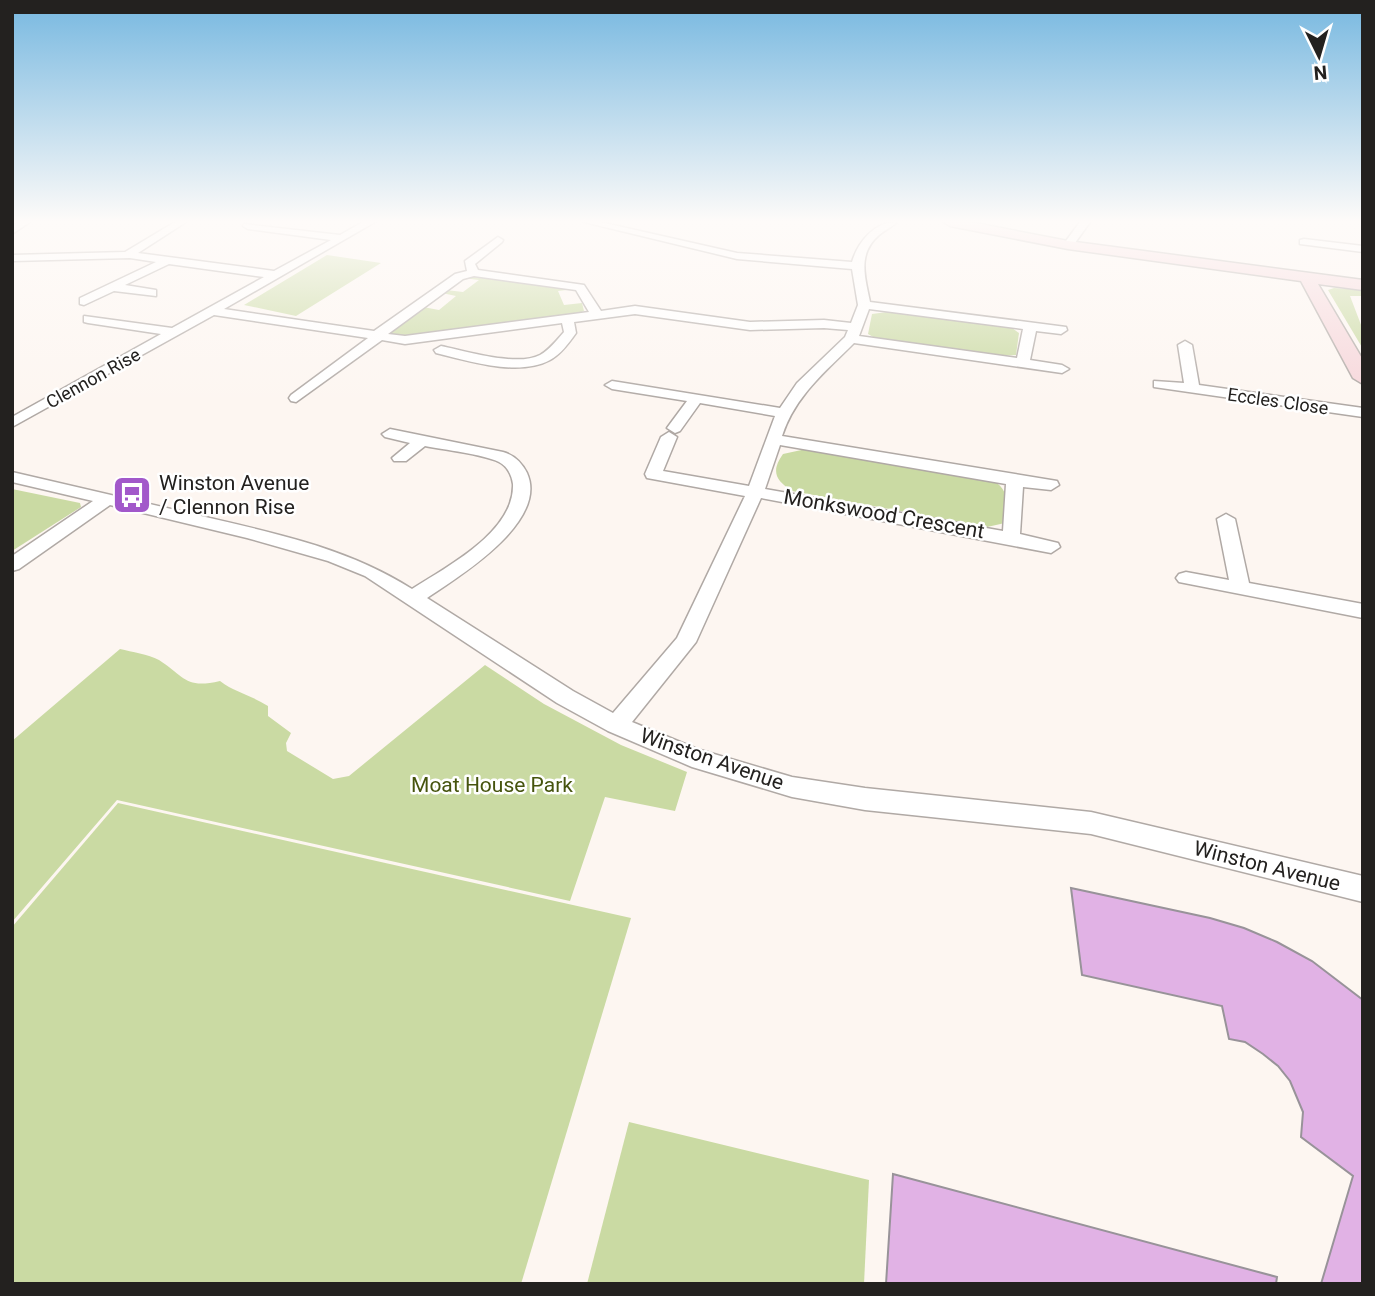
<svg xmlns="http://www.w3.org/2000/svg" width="1375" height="1296" viewBox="0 0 1375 1296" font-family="Roboto,sans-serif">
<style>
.green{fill:#cadaa3}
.building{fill:#e1b2e5;stroke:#989399;stroke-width:2}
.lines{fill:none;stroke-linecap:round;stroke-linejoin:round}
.street-casing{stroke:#b0a9a5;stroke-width:3}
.secondary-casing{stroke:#b0a9a5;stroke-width:3}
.street{fill:#fff;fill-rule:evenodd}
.secondary{fill:#f6d6da;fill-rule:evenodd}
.labels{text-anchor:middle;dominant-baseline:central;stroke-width:5;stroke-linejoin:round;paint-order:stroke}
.far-street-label{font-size:18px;fill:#23211f;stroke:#fff}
.poi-label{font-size:21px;fill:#23211f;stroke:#fff;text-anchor:start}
.street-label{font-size:21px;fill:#23211f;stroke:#fff}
.park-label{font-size:21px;fill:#46540e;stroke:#fff}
</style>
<rect width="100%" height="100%" fill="#fdf6f1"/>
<!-- green -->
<g class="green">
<polygon points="327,255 381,263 296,316 244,305"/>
<polygon points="476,274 575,289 558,291 564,305 582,303 584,311 577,314 408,336 397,337 391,333 423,307 439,310 456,296 442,293 446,290 463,292 479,280 463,278"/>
<polygon points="1334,288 1363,290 1363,296 1350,296 1363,330 1363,349 1328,290"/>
<polygon points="887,312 1009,326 1019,333 1016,355 999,356 875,338 868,334 872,314"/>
<path d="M806,449L994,481C1011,492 1006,505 1005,523L987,527L792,491C775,480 771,471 783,454Z"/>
<polygon points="12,489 80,503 81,507 12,551"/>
<path d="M120,649C132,652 148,654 159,660C185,677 185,689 220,681C236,693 251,695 268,706V716L291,733L286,743L287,751L333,779L349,776L485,665L544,704L621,745L687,772L675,811L605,797L570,901L117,800L12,922V741Z"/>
<polygon points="118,803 631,918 521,1284 12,1284 12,927"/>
<polygon points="629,1122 869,1180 864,1284 587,1284"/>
</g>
<!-- building -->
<g class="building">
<polygon points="1071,888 1210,918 1244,928 1277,942 1312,961 1363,1000 1363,1284 1321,1284 1353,1176 1301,1137 1303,1112 1290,1081 1278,1066 1263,1054 1245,1042 1229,1039 1222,1006 1082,975"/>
<polygon points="893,1174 1277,1277 1276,1284 886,1284"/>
</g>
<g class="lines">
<!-- street casing -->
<g class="street-casing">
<g id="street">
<polygon points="19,222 30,222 12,234 12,226"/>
<path d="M175,222H186L138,253L274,271L331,240L248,229L243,226L244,224L340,235L363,222H375L224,309L374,331L455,274L467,271L465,261L498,237L503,240L502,242L475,264L478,270L584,285L601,311L635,306L750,322L824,320L851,323L858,305L852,269L737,259L584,222H600L737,253L852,262C858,242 874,222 897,222C892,227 885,230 879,235C857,254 865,277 870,302L1066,327L1067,330L1061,334L1036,331L1030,360L1062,365L1069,369L1062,373L854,343C825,372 795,396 782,436L1057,481L1059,485L1051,490L1023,487L1020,534L1058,543L1060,547L1051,553L761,498L696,642L632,722L697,749L792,777L865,788L1091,812L1363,876V902L1091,834L865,810L792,797L692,767L608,731L557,703L365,576L328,561L247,538L110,505L19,569L12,571V556L93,501L12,482V472C75,487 138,501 201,516C274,533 348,548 412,589C446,567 515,532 513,484C512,475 507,466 499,462C483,454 444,450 425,446L406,461H394L392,458L410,443L385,437L382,434L390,429L503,452C514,455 522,463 527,473C549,522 458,577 427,598L573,691L613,713L677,638L745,496L647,478L645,474L661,437L669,432L677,437L663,471L749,486L775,416L700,403L680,431L675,433L667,428L687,401L612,389L605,385L612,381L780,408L797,383L845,337L848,330L824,328L750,330L635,314L574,322L576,333C569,343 560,355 550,360C519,377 468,361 436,353L434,350L441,346C466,351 517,367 540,355C549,350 557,340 564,332L562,323L405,344L382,340L296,402L291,401L289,398L291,395L368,338L214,315L12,427V417L161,334L88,323L84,322V316L172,328L264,277L169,264L125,285L156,290V296L114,291L84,305L80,304V298L156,262L130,258L12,261V255L125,252ZM474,276L576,290L589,312L405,336L388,334L463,279ZM869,309L1023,329L1017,358L859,336ZM780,445L1006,484L1003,531L765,489Z"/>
<polygon points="1080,222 1090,222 1072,247 1064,247 1063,245"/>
<polygon points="1304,239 1363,246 1363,252 1300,244 1300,240"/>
<polygon points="1185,341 1192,345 1199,385 1363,408 1363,417 1154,387 1154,381 1184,383 1178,345"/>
<polygon points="1226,514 1235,519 1249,583 1363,604 1363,618 1179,582 1176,578 1179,574 1186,572 1229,580 1217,519"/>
</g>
</g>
<!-- secondary casing -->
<g class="secondary-casing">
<polygon id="secondary" points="943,222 970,222 1068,241 1363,280 1363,290 1318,284 1363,360 1363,384 1353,378 1301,281 1068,249 950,226"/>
</g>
<!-- street -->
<use href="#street" class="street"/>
<!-- secondary -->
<use href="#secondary" class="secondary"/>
</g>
<!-- sky -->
<linearGradient id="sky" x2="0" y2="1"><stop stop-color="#77b8e0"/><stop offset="0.55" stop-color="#fefbf9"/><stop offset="1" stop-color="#fefbf9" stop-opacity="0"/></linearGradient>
<rect width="1375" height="403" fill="url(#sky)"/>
<!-- icons -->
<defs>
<g id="bus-square" transform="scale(2.0125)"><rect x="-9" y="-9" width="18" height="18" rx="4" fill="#a258ca" stroke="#fff"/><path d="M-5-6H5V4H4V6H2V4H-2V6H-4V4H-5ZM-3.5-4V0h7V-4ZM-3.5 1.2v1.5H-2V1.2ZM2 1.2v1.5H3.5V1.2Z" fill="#fff"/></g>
</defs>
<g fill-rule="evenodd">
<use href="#bus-square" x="132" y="495"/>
</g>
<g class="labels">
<!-- far-street labels -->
<g class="far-street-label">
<text transform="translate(93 378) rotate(-29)">Clennon Rise</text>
<text transform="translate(1278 401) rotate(8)">Eccles Close</text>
</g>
<!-- poi labels -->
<g class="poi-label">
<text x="159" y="483">Winston Avenue<tspan x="159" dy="24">/ Clennon Rise</tspan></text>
</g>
<!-- street labels -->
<g class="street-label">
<text transform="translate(884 514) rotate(10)">Monkswood Crescent</text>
<text transform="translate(712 759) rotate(19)">Winston Avenue</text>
<text transform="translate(1267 866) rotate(14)">Winston Avenue</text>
</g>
<!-- park labels -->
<g class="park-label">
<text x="492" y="785">Moat House Park</text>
</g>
</g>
<!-- border -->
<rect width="1375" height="1296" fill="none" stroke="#23211f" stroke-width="28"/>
<!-- north arrow -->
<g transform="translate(1319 56) rotate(175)" stroke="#ffffff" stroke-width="5" paint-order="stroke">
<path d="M0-5L12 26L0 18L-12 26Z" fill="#23211f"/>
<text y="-10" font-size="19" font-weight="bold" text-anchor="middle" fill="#23211f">N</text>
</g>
</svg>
